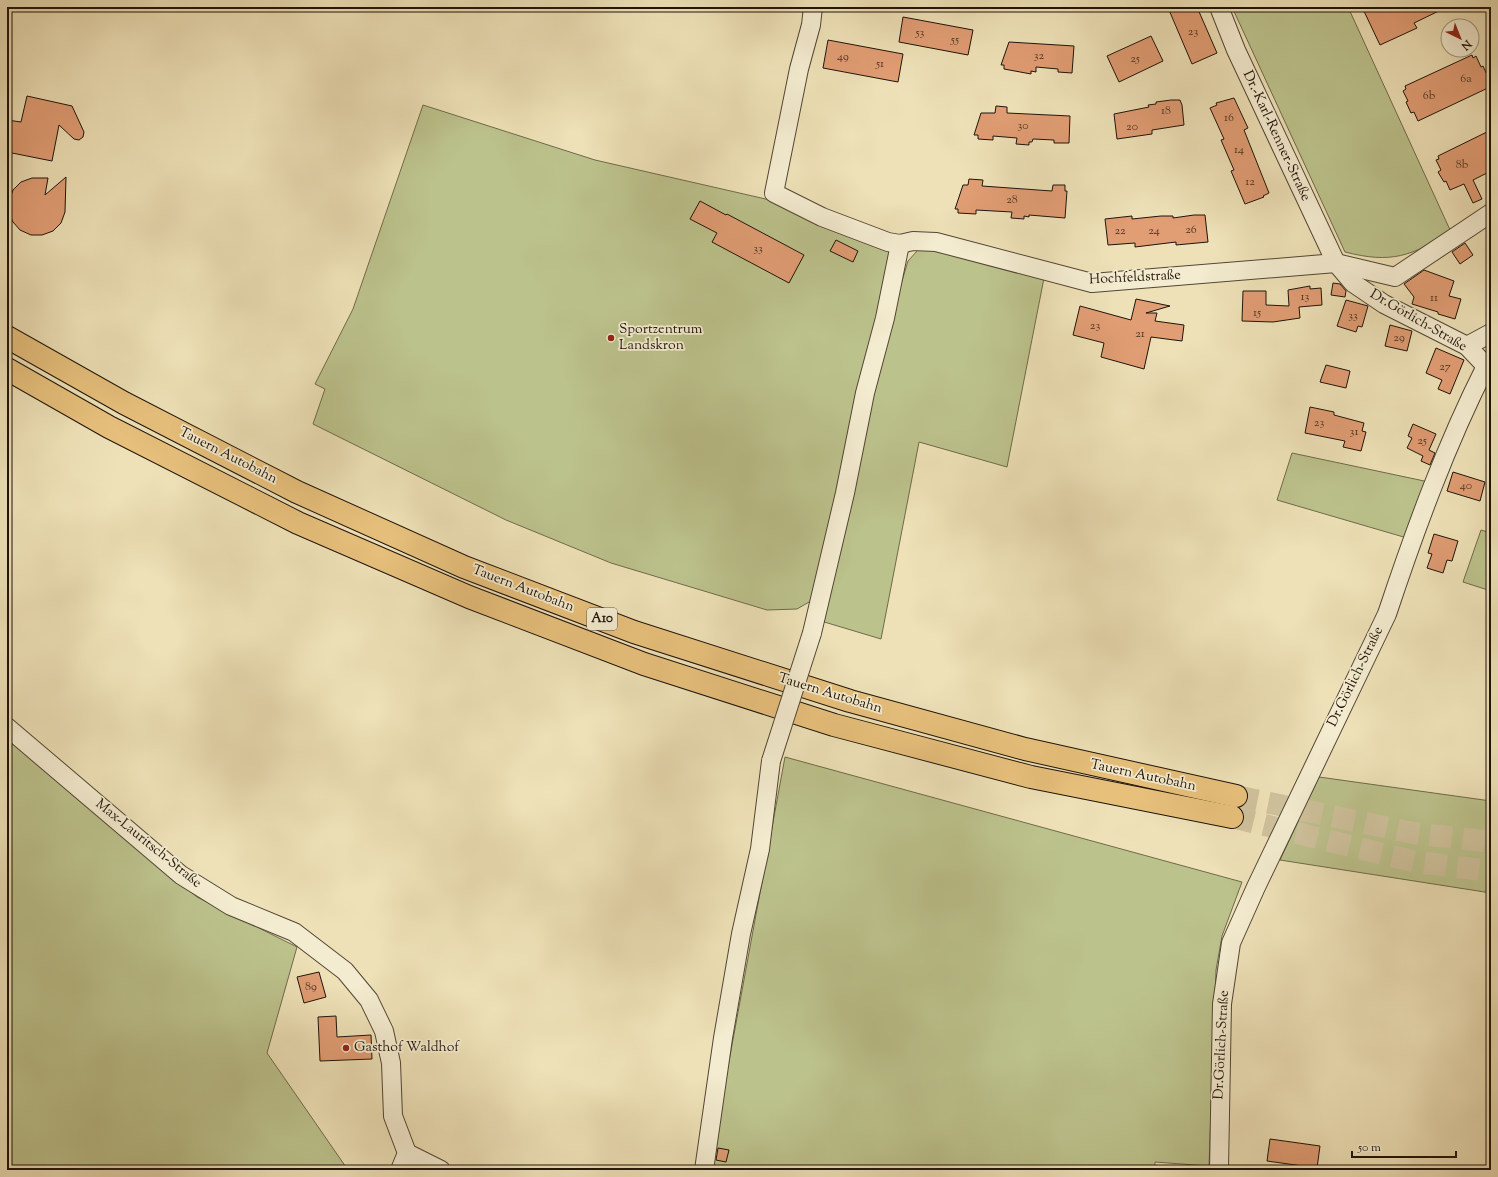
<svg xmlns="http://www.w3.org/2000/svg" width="1498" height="1177" viewBox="0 0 1498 1177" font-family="'Sorts Mill Goudy',serif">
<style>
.green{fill:#bcc28c;stroke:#6e6a4b}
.building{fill:#e19d74;stroke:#1f130a}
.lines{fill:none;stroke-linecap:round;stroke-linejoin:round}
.highway-tunnel{stroke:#cfc29d;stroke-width:22;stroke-dasharray:22 11;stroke-linecap:butt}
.minor-casing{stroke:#534635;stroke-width:20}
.highway-casing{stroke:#1f130a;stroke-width:24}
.minor{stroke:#f4ecd0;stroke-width:18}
.highway{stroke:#e7c07c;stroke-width:22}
.minor-bridge-casing{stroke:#534635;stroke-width:20;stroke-linecap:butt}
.minor-bridge{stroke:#f4ecd0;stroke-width:18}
.poi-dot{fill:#8f2418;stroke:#f4ecd0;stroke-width:1.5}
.labels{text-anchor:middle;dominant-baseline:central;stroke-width:3.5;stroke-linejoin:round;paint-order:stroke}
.number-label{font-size:12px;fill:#503624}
.shield{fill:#f4ecd0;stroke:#5f5445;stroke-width:1}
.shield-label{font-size:13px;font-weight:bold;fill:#1f130a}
.street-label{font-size:14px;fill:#1f130a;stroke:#f4ecd0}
.poi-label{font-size:14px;fill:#1f130a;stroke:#f4ecd0;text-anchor:start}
</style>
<rect width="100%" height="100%" fill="#eee1b7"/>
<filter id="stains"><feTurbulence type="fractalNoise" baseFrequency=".005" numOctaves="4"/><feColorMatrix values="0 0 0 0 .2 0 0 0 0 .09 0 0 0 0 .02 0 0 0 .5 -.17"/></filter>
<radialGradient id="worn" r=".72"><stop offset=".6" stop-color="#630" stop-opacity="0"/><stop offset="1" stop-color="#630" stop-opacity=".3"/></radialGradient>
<!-- green -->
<g class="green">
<path d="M1232,7H1348L1451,232C1411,256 1392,264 1345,252Z"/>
<polygon points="423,105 595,160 770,200 898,251 816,598 797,609 767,610 611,563 506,520 313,424 325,389 315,384 353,309"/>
<polygon points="931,248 1044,278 1007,467 919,442 881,639 821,621 866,401 908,261 918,250"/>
<polygon points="1292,453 1429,482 1407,538 1277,500"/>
<polygon points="1481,530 1491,533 1491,591 1463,582"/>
<polygon points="7,735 197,897 297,947 267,1053 348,1170 7,1170"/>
<polygon points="785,757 1242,882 1222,936 1216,970 1209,1166 1155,1162 1155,1170 709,1170"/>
<polygon points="1319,777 1491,801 1491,893 1280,860"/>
</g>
<!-- building -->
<g class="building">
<polygon points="1177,7 1197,7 1217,53 1192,64 1169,10"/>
<polygon points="1362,7 1447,7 1414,23 1417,28 1380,45"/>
<polygon points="903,17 973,30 968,55 899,42"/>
<polygon points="1151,36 1163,61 1119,82 1107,56"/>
<polygon points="828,40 903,54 898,82 823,68"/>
<polygon points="1009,42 1074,46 1072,73 1058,72 1058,69 1036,67 1036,72 1031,71 1031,74 1004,69 1004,65 1001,65"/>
<polygon points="1472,55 1473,58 1476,56 1481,67 1483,66 1489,79 1487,80 1490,87 1418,121 1414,112 1411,113 1406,102 1408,101 1403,91 1406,89 1405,86"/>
<polygon points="27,96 72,106 84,132 83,137 79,140 74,139 59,125 52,161 7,152 7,120 21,122"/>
<polygon points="1234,98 1248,128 1244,130 1269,193 1263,196 1264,197 1245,204 1231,171 1234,170 1221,140 1224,139 1210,108 1217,105 1216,103"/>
<polygon points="1171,100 1180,100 1182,105 1184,125 1152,130 1152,134 1117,139 1114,114 1149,107 1148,105 1156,104 1156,102"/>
<polygon points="996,106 1007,107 1007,113 1070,116 1069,143 1054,143 1054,140 1033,139 1032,142 1029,142 1029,145 1016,144 1017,138 993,136 993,140 978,139 978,135 974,135 981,113 995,113"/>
<polygon points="1491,130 1491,171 1473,180 1482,199 1473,203 1464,184 1450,190 1446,181 1444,182 1438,172 1441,170 1436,160 1439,159 1438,156"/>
<polygon points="66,177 65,212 61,223 53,231 42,235 31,235 20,230 13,222 8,212 9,201 13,190 21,182 32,178 48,178 45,195"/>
<polygon points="969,179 983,180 982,186 1052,191 1053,185 1065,185 1065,191 1067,191 1065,218 1029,215 1029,217 1024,216 1024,219 1011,218 1012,212 976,210 976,214 958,213 958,209 955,209 963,185 968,185"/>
<polygon points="700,201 726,215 727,214 804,255 789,283 712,242 717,233 690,219"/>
<polygon points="1194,215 1205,215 1208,242 1176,245 1176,242 1135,247 1135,243 1108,245 1105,219 1132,216 1132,219 1161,216 1173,216 1173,218"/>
<polygon points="836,240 858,251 853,262 830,251"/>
<polygon points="1465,243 1473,255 1460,264 1452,252"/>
<polygon points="1424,270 1454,281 1449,296 1461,299 1455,319 1438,314 1438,312 1412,304 1414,297 1404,284"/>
<polygon points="1333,283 1340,284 1346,291 1345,297 1331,295"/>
<polygon points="1310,286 1310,289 1321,288 1322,305 1299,307 1300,318 1273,322 1242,321 1243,291 1266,291 1266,305 1289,306 1288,290"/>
<polygon points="1136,299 1170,306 1146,313 1157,313 1155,321 1184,325 1182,341 1151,337 1144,369 1101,357 1104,343 1073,335 1080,306 1131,320"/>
<polygon points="1346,300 1368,306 1362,327 1358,326 1356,332 1337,326"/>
<polygon points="1390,325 1412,331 1407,351 1385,346"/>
<polygon points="1436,348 1464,360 1450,394 1438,389 1442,380 1426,373"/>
<polygon points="1326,365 1350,371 1346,388 1320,382"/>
<polygon points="1310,407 1334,412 1334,415 1364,423 1362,431 1366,432 1361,451 1343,447 1345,441 1305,433"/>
<polygon points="1413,424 1436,434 1429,450 1435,453 1430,465 1421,461 1423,456 1407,448 1412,438 1408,436"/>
<polygon points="1453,472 1485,482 1480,501 1447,491"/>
<polygon points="1434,534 1458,541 1452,561 1447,560 1443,573 1427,568 1432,554 1428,553"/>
<polygon points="319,972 326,997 304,1003 297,977"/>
<polygon points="336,1016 337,1037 371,1035 372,1059 320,1061 318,1017"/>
<polygon points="1270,1139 1320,1146 1317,1168 1267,1161"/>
<polygon points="718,1148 729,1150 726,1162 716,1160"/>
</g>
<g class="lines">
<!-- highway-tunnel -->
<g class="highway-tunnel">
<polyline points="1236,796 1413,833 1491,842"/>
<polyline points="1232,817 1416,862 1491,871"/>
</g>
<!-- minor casing -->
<g class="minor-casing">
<g id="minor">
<polyline points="813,7 811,25 799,69 774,193 822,217 888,242 900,244 913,241 936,242 1092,283 1336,263 1395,277 1491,213"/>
<polyline points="1467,346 1491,333"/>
<polyline points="812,633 845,493 865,393 885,318 900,244"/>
<polyline points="7,727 181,875 231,906 294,932 345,971 369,1000 384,1031 391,1063 393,1116 407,1153 441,1170"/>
<polyline points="400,1170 407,1153"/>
<polyline points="704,1170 723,1038 741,934 760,849 771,761"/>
<path d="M1219,1170L1222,1004L1231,943L1256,887L1387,614C1415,530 1446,445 1486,366L1467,346L1384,304L1353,283L1336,263L1236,50L1219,7"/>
</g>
</g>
<!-- highway casing -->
<g class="highway-casing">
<g id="highway">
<polyline points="7,337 124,403 297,492 464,567 634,632 850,701 1025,749 1236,796"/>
<polyline points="7,369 109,427 298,523 469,597 644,664 834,725 1031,777 1232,817"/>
</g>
</g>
<!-- minor -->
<use href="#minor" class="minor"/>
<!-- highway -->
<use href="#highway" class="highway"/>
<!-- minor-bridge casing -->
<g class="minor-bridge-casing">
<polyline id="minor-bridge" points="771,761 812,633"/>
</g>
<!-- minor-bridge -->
<use href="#minor-bridge" class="minor-bridge"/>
</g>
<!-- markers -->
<g class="poi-dot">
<circle cx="611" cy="338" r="4"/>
<circle cx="346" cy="1048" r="4"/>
</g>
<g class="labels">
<!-- number labels -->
<g class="number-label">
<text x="1193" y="32">23</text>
<text x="920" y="33">53</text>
<text x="955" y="40">55</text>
<text x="1039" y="56">32</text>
<text x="843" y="57">49</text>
<text x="1135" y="59">25</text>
<text x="880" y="64">51</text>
<text x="1466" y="79">6a</text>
<text x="1429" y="96">6b</text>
<text x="1166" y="111">18</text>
<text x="1229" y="118">16</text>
<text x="1023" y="126">30</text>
<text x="1132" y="127">20</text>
<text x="1239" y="150">14</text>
<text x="1462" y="165">8b</text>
<text x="1250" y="182">12</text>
<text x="1012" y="200">28</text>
<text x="1191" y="230">26</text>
<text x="1120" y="231">22</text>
<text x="1154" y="231">24</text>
<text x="758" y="249">33</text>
<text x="1305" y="297">13</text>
<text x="1434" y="298">11</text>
<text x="1257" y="313">15</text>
<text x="1353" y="316">33</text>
<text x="1095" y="326">23</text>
<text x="1140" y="334">21</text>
<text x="1399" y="338">29</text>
<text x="1445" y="367">27</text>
<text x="1319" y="423">23</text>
<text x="1354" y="432">31</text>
<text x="1422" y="441">25</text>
<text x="1466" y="486">40</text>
<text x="311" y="987">89</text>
</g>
<!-- shield labels -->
<rect class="shield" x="587" y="608" width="30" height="22" rx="3"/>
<g class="shield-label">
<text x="602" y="619">A10</text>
</g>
<!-- street labels -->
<g class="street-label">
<text transform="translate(1276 136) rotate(65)">Dr.-Karl-Renner-Straße</text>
<text transform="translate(1135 278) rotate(-3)">Hochfeldstraße</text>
<text transform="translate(1418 321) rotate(30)">Dr.Görlich-Straße</text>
<text transform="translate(228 456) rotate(27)">Tauern Autobahn</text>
<text transform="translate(523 589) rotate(21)">Tauern Autobahn</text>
<text transform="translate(1356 677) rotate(-64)">Dr.Görlich-Straße</text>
<text transform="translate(830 694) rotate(17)">Tauern Autobahn</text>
<text transform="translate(1143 776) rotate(12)">Tauern Autobahn</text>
<text transform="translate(148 844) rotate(39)">Max-Lauritsch-Straße</text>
<text transform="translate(1222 1045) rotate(-87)">Dr.Görlich-Straße</text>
</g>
<!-- poi labels -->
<g class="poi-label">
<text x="619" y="330">Sportzentrum<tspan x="619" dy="16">Landskron</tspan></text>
<text x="354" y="1048">Gasthof Waldhof</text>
</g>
</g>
<!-- margin -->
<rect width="1498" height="1177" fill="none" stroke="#eee1b7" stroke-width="24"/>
<rect x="8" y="8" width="1482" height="1161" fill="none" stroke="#1f130a" stroke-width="2"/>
<rect x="12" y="12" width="1474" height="1153" fill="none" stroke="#1f130a"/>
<!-- north arrow -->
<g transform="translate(1460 38) rotate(137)"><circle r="19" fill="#f4ecd0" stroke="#9f9581"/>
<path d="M0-3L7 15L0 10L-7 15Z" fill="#8f2418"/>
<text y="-6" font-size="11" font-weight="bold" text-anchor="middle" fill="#1f130a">N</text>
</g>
<!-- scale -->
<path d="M1352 1151v6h104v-6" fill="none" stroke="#1f130a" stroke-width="2"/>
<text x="1358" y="1151" font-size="12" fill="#1f130a" stroke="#f4ecd0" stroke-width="3" paint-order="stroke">50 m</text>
<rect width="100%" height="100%" filter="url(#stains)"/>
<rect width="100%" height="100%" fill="url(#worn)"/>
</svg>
